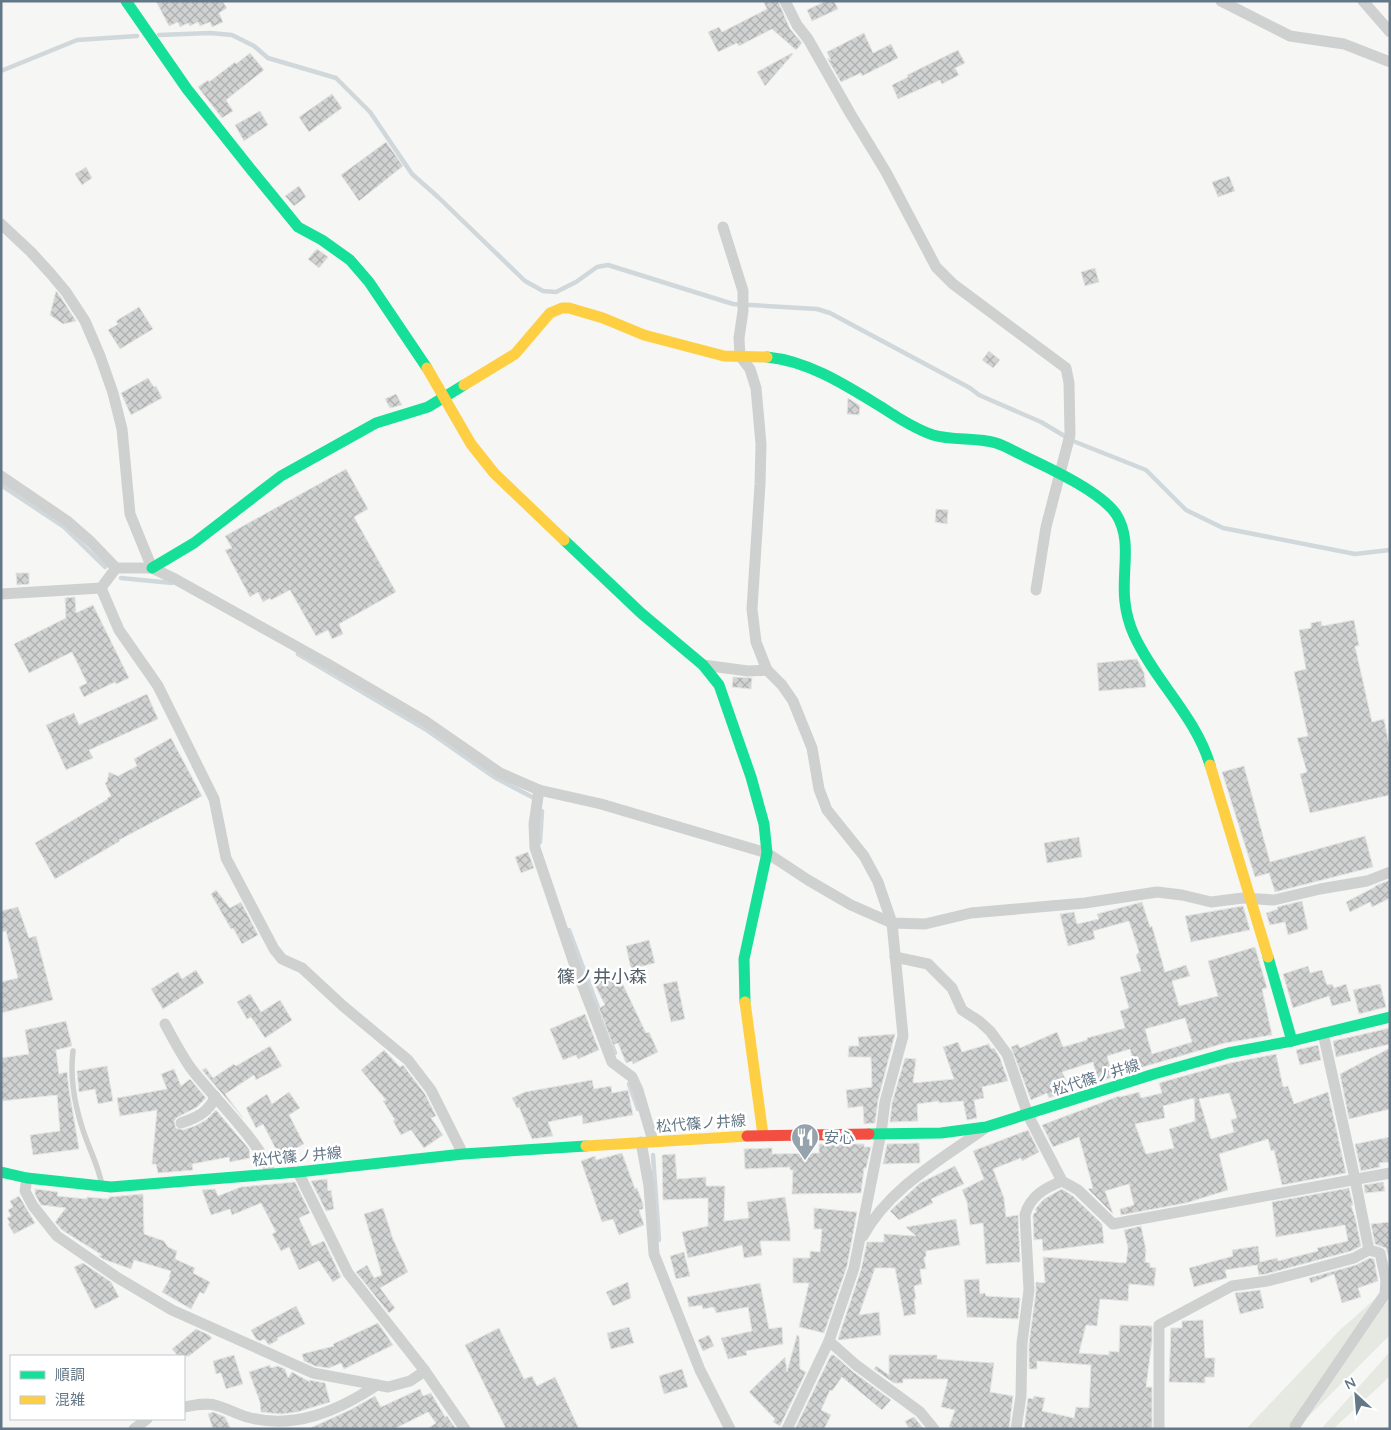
<svg xmlns="http://www.w3.org/2000/svg" width="1391" height="1430" viewBox="0 0 1391 1430" font-family="Quicksand,'Noto Sans JP',sans-serif">
<style>
.grass{fill:#e6e9e2}
.lines{fill:none;stroke-linecap:round;stroke-linejoin:round}
.stream{stroke:#d0d8db;stroke-width:4.5}
.building{fill:url(#building-cross-hatch);stroke:#e5e5e4;fill-rule:evenodd}
.lane{stroke:#cfd1d1;stroke-width:5.5}
.street{stroke:#cfd1d1;stroke-width:11}
.fast{stroke:#16e098;stroke-width:11}
.slow{stroke:#ffcf43;stroke-width:11}
.jam{stroke:#f24e42;stroke-width:11}
.labels{text-anchor:middle;dominant-baseline:central;stroke-width:5;stroke-linejoin:round;paint-order:stroke}
.street-label{font-size:15px;fill:#637787;stroke:#fff}
.poi-label{font-size:15px;fill:#637787;stroke:#fff;text-anchor:start}
.quarter-label{font-size:18px;fill:#52606b;stroke:#fff}
</style>
<defs>
<pattern id="building-cross-hatch" width="8" height="8" patternUnits="userSpaceOnUse" patternTransform="scale(1.25)"><rect width="8" height="8" fill="#d1d2d2"/><path d="M0 0l8 8M0 8l8-8" fill="none" stroke="#adafb0"/></pattern>
</defs>
<rect width="100%" height="100%" fill="#f6f6f4"/>
<!-- grass -->
<g class="grass">
<polygon points="1390,1291 1390,1335 1304,1421"/>
<polygon points="1376,1298 1297,1418 1287,1429 1246,1429 1340,1330"/>
<polygon points="1390,1352 1390,1375 1384,1382 1333,1429 1321,1429"/>
</g>
<g class="lines">
<!-- stream -->
<g class="stream">
<polyline points="159,35 210,33 232,35 254,46 268,58 336,78 370,112 412,174 438,197 525,281 543,291 556,292 576,282 597,267 608,265 733,304 817,309 830,313 970,388 979,395 1041,422 1073,441 1146,470 1186,510 1223,528 1355,554 1390,550"/>
<polyline points="1,71 77,40 137,36"/>
<polyline points="1,485 64,527 105,567"/>
<polyline points="121,578 172,583"/>
<polyline points="298,654 425,729 494,777 532,797"/>
<polyline points="540,842 542,811"/>
<polyline points="569,930 615,1053"/>
<polyline points="629,1084 638,1109"/>
<polyline points="653,1155 659,1240"/>
</g>
</g>
<!-- building -->
<g class="building">
<polygon points="156,1 222,1 227,8 219,13 223,22 212,27 210,22 200,26 198,22 190,26 188,23 180,27 178,22 169,26"/>
<polygon points="763,1 778,1 790,29 802,43 796,50 772,29 739,46 737,43 718,52 708,32 719,27 722,32 767,9"/>
<polygon points="826,1 834,1 838,9 812,21 807,10"/>
<polygon points="864,33 873,53 891,44 898,58 862,76 861,73 841,82 827,58 831,61 827,52"/>
<polygon points="958,50 965,63 955,68 959,75 942,84 940,80 898,99 892,85 908,77 907,75"/>
<polygon points="250,53 264,70 226,100 233,111 222,118 198,87 208,80 209,82 235,62 236,64"/>
<polygon points="792,53 793,54 765,86 757,72"/>
<polygon points="332,94 342,108 309,132 299,117"/>
<polygon points="260,111 268,125 244,141 235,125"/>
<polygon points="386,142 403,166 359,201 341,175"/>
<polygon points="86,167 92,178 82,185 75,174"/>
<polygon points="1229,176 1235,191 1218,197 1212,182"/>
<polygon points="299,186 306,197 294,206 285,196"/>
<polygon points="317,249 328,257 319,268 308,259"/>
<polygon points="1095,268 1099,282 1085,286 1081,272"/>
<polygon points="56,291 60,296 76,321 63,324 50,315"/>
<polygon points="139,307 153,329 120,349 108,330 118,324 116,321"/>
<polygon points="989,351 1000,360 993,368 982,360"/>
<polygon points="148,378 154,387 156,386 162,398 131,415 121,393"/>
<polygon points="396,394 402,405 390,408 385,399"/>
<polygon points="848,398 860,406 859,415 847,414"/>
<polygon points="346,469 368,509 354,517 396,592 339,624 343,634 332,639 328,630 316,636 290,590 271,600 270,598 263,602 258,592 250,597 225,550 232,548 225,536"/>
<polygon points="936,509 948,510 947,524 935,522"/>
<polygon points="16,573 29,573 29,584 17,585"/>
<polygon points="75,597 76,613 93,605 129,678 116,684 115,682 84,697 79,687 87,683 72,652 29,673 14,644 66,618 65,598"/>
<polygon points="1354,620 1359,646 1355,646 1372,722 1384,719 1390,750 1390,795 1310,813 1300,774 1307,772 1297,738 1308,736 1294,672 1306,669 1299,630 1311,628 1311,623 1321,621 1322,626"/>
<polygon points="1137,659 1144,673 1146,687 1099,691 1097,663"/>
<polygon points="733,677 752,678 751,689 732,687"/>
<polygon points="147,694 158,719 89,750 93,758 66,770 46,725 74,713 79,725"/>
<polygon points="171,738 202,796 119,840 120,841 55,879 35,843 108,799 107,798 111,796 105,783 107,782 109,772 118,776 137,766 134,759"/>
<polygon points="1244,766 1270,862 1365,836 1373,867 1275,892 1269,873 1255,877 1222,772"/>
<polygon points="1079,837 1082,857 1047,863 1044,843"/>
<polygon points="528,852 534,868 521,873 515,857"/>
<polygon points="1390,880 1390,898 1372,907 1370,902 1350,912 1346,902 1375,887 1375,886"/>
<polygon points="216,890 230,908 241,902 258,935 242,944 233,928 231,929 211,894"/>
<polygon points="1302,901 1308,929 1288,935 1285,922 1270,925 1266,913 1278,909 1277,907"/>
<path d="M1142,902L1150,927L1152,926L1165,972L1186,965L1190,976L1172,981L1179,1006L1218,996L1208,961L1255,947L1267,988L1262,989L1272,1035L1225,1043L1136,1069L1130,1049L1107,1056L1113,1077L1098,1082L1093,1062L1062,1072L1071,1090L1049,1098L1047,1093L1031,1100L1011,1047L1018,1044L1020,1048L1057,1032L1063,1047L1087,1040V1038L1125,1028L1120,1011L1129,1008L1120,977L1141,971L1136,955L1139,952L1129,921L1093,931L1095,939L1068,946L1060,914L1074,912L1077,924L1099,919L1097,914ZM1185,1018L1192,1042L1152,1054L1145,1029Z"/>
<polygon points="1243,906 1250,930 1191,942 1185,916"/>
<polygon points="18,907 29,938 36,936 53,1000 1,1013 1,982 18,978 6,931 1,932 1,911"/>
<polygon points="649,940 655,963 631,969 626,946"/>
<polygon points="1308,966 1310,973 1322,970 1327,985 1332,984 1334,988 1346,984 1351,1001 1332,1006 1329,996 1293,1008 1283,974"/>
<polygon points="196,970 204,983 163,1009 151,989 178,972 182,979"/>
<polygon points="617,972 646,1033 649,1032 658,1052 633,1064 632,1061 626,1063 618,1043 613,1045 599,1008 605,1005 594,983"/>
<polygon points="677,981 685,1019 671,1022 663,984"/>
<polygon points="1380,984 1386,1007 1359,1014 1353,990"/>
<polygon points="250,994 261,1012 280,1000 292,1020 265,1038 251,1017 247,1019 237,1002"/>
<polygon points="585,1014 599,1050 578,1059 576,1055 563,1060 550,1029"/>
<polygon points="66,1021 72,1046 56,1050 59,1074 67,1072 69,1090 79,1149 33,1155 30,1135 60,1131 57,1095 1,1101 1,1058 29,1054 25,1030"/>
<polygon points="1390,1028 1390,1044 1336,1057 1333,1041"/>
<polygon points="895,1034 878,1100 875,1123 864,1124 863,1106 848,1108 846,1090 872,1087 871,1057 848,1057 849,1046 859,1046 858,1037"/>
<polygon points="958,1042 962,1052 989,1044 991,1049 994,1048 1000,1058 1008,1081 982,1087 984,1098 974,1100 977,1118 967,1120 963,1101 939,1103 939,1101 917,1104 918,1121 890,1122 892,1103 905,1058 916,1059 913,1083 954,1079 943,1047"/>
<polygon points="1318,1045 1321,1060 1300,1065 1296,1050"/>
<polygon points="270,1046 282,1066 256,1080 254,1075 225,1094 243,1118 202,1070 206,1068 213,1078 234,1064 236,1066"/>
<polygon points="1390,1048 1390,1109 1349,1119 1340,1074"/>
<polygon points="384,1050 400,1067 403,1065 425,1094 436,1116 431,1118 443,1135 424,1148 411,1130 401,1135 393,1121 395,1120 383,1101 386,1100 361,1070"/>
<path d="M1276,1054L1283,1087L1288,1086L1294,1104L1328,1092L1346,1173L1282,1185L1274,1150L1271,1151L1268,1139L1219,1154L1228,1190L1186,1203L1121,1215L1120,1209L1134,1205L1129,1184L1105,1191L1113,1214L1088,1189L1093,1188L1079,1137L1053,1147L1042,1125L1119,1096L1120,1097L1139,1092L1141,1098L1162,1093L1159,1083L1230,1063ZM1229,1093L1237,1118L1231,1120L1234,1132L1211,1139L1199,1099ZM1194,1098L1195,1121L1169,1129L1174,1148L1146,1154L1135,1124L1165,1118L1163,1106Z"/>
<polygon points="107,1066 113,1101 98,1104 95,1089 79,1092 77,1071"/>
<polygon points="174,1069 181,1086 190,1079 206,1098 197,1107 176,1118 174,1122 176,1128 183,1130 195,1126 206,1120 216,1110 249,1149 250,1158 230,1162 229,1157 192,1164 193,1170 158,1173 156,1164 152,1164 157,1110 120,1116 117,1098 167,1089 161,1074"/>
<polygon points="592,1080 594,1089 611,1086 612,1093 628,1090 633,1115 583,1124 582,1115 548,1122 553,1136 532,1139 519,1107 517,1108 512,1098 525,1092"/>
<polygon points="289,1092 300,1108 289,1115 304,1144 291,1151 295,1159 283,1163 263,1124 256,1128 246,1108 267,1094 272,1104"/>
<polygon points="1028,1130 1039,1152 1022,1161 1021,1158 993,1169 1004,1198 1006,1217 1018,1215 1020,1262 986,1264 983,1223 970,1225 967,1202 962,1190 984,1179 973,1151"/>
<polygon points="1390,1137 1390,1162 1379,1163 1380,1167 1361,1171 1355,1144"/>
<polygon points="919,1143 920,1163 883,1164 887,1144"/>
<polygon points="819,1144 864,1144 864,1147 871,1147 866,1168 864,1168 861,1193 792,1194 793,1170 790,1170 790,1167 745,1169 744,1149 772,1148 772,1154 819,1153"/>
<polygon points="622,1153 635,1189 637,1188 643,1204 643,1209 639,1210 644,1225 619,1235 613,1219 602,1222 581,1161 595,1156 596,1160"/>
<polygon points="675,1154 677,1179 706,1177 706,1186 725,1186 724,1221 749,1218 747,1202 785,1197 790,1229 790,1241 760,1241 762,1255 744,1258 742,1245 688,1258 682,1232 708,1226 708,1198 663,1200 662,1155"/>
<polygon points="955,1166 964,1184 931,1199 933,1203 899,1220 890,1211 920,1183"/>
<polygon points="327,1179 328,1191 331,1190 334,1209 326,1211 311,1181"/>
<polygon points="295,1182 310,1213 299,1218 312,1246 324,1241 341,1277 333,1282 319,1261 299,1270 289,1247 281,1251 272,1234 276,1232 261,1203 232,1215 230,1209 211,1215 202,1190 215,1189 218,1196 241,1187"/>
<polygon points="1383,1182 1385,1191 1365,1193 1364,1185"/>
<polygon points="1349,1188 1353,1205 1351,1206 1355,1217 1361,1246 1351,1251 1266,1274 1259,1275 1257,1265 1225,1270 1227,1278 1194,1287 1189,1268 1233,1256 1232,1250 1258,1246 1260,1262 1277,1258 1278,1261 1318,1251 1317,1248 1348,1241 1345,1225 1276,1237 1272,1202"/>
<polygon points="35,1189 58,1192 57,1196 87,1199 87,1197 109,1199 109,1197 143,1194 144,1234 164,1241 168,1247 177,1251 175,1259 195,1268 193,1273 210,1282 204,1294 200,1292 191,1309 162,1292 170,1278 169,1277 171,1271 134,1260 131,1269 103,1259 99,1256 102,1255 62,1230 55,1222 66,1208 41,1205 35,1194"/>
<polygon points="1062,1189 1073,1196 1102,1224 1104,1243 1043,1251 1042,1239 1034,1240 1033,1216 1034,1213 1037,1212 1035,1210 1037,1207 1044,1199"/>
<polygon points="19,1196 35,1223 14,1234 8,1224 10,1223 7,1218 11,1216 8,1210 13,1207 10,1201"/>
<polygon points="383,1208 393,1239 408,1272 380,1288 395,1308 389,1313 356,1272 367,1265 374,1278 382,1275 364,1214"/>
<polygon points="814,1208 857,1212 847,1266 824,1333 799,1327 809,1283 793,1283 793,1258 810,1258 810,1251 820,1252 822,1229 814,1229"/>
<polygon points="956,1219 960,1245 926,1251 926,1257 924,1257 926,1269 920,1269 922,1284 914,1286 916,1299 914,1299 916,1314 904,1316 895,1268 875,1268 859,1315 879,1312 881,1335 839,1340 838,1339 861,1270 867,1242 884,1242 884,1234 916,1236 906,1227"/>
<polygon points="1390,1222 1390,1262 1386,1248 1375,1244 1371,1224"/>
<polygon points="1141,1226 1146,1250 1145,1262 1150,1263 1150,1267 1156,1268 1154,1286 1129,1284 1128,1301 1100,1299 1097,1326 1086,1325 1079,1353 1109,1355 1109,1351 1119,1352 1120,1325 1152,1326 1152,1341 1146,1387 1152,1387 1152,1429 1024,1429 1028,1398 1033,1399 1034,1396 1045,1398 1042,1411 1074,1418 1076,1407 1089,1408 1091,1365 1037,1361 1037,1369 1029,1369 1029,1344 1036,1291 1036,1282 1045,1283 1043,1257 1126,1263 1128,1248 1124,1230"/>
<polygon points="684,1252 690,1276 676,1279 670,1256"/>
<polygon points="1370,1258 1374,1259 1378,1281 1358,1288 1361,1297 1342,1303 1334,1274 1311,1283 1309,1278 1356,1265"/>
<polygon points="83,1263 111,1282 119,1297 95,1309 74,1267"/>
<polygon points="979,1279 980,1294 985,1293 986,1296 1020,1298 1018,1319 967,1317 964,1280"/>
<polygon points="628,1282 631,1298 613,1306 606,1292"/>
<polygon points="760,1283 769,1329 782,1327 783,1344 746,1351 747,1355 728,1359 721,1338 752,1331 748,1307 716,1313 714,1307 703,1309 702,1305 689,1307 687,1297"/>
<polygon points="1260,1290 1264,1308 1240,1314 1235,1293"/>
<polygon points="296,1306 305,1324 277,1338 278,1340 269,1345 264,1339 260,1341 256,1339 251,1330"/>
<polygon points="1203,1320 1205,1358 1215,1358 1214,1377 1205,1377 1205,1383 1169,1382 1171,1328 1182,1328 1182,1321"/>
<polygon points="378,1323 393,1345 344,1369 341,1363 329,1368 315,1366 304,1361 302,1354 334,1346 333,1344"/>
<polygon points="629,1327 634,1343 611,1349 607,1333"/>
<polygon points="499,1328 524,1379 532,1376 537,1386 555,1377 579,1429 506,1429 465,1345"/>
<polygon points="196,1329 209,1335 212,1338 189,1356 178,1356 172,1349"/>
<polygon points="709,1335 714,1346 703,1351 698,1340"/>
<polygon points="797,1335 799,1336 800,1369 806,1372 780,1426 773,1422 775,1419 749,1392 785,1357 787,1372"/>
<polygon points="234,1355 243,1384 226,1389 221,1373 216,1374 213,1361"/>
<polygon points="831,1355 834,1355 852,1371 891,1400 882,1410 842,1377 832,1391 830,1390 821,1410 831,1415 824,1429 795,1429"/>
<polygon points="889,1355 937,1355 937,1359 994,1363 990,1392 1013,1396 1009,1429 955,1429 949,1427 955,1410 941,1407 948,1379 903,1379 903,1383 894,1383 874,1369 876,1366 889,1375"/>
<polygon points="270,1365 271,1368 278,1366 285,1369 288,1378 292,1372 310,1382 309,1380 325,1383 330,1402 297,1412 281,1414 261,1412 260,1402 249,1372"/>
<polygon points="682,1369 688,1387 664,1394 659,1376"/>
<polygon points="420,1389 423,1396 431,1393 445,1417 447,1416 456,1429 427,1429 436,1423 428,1412 394,1429 308,1429 350,1410 375,1396 381,1407"/>
<polygon points="213,1412 225,1417 231,1429 213,1429 208,1414"/>
<polygon points="914,1417 922,1427 923,1429 909,1429 905,1421"/>
</g>
<g class="lines">
<!-- lane -->
<path class="lane" d="M73,1051C70,1076 74,1102 82,1127C88,1147 98,1164 102,1185"/>
<!-- street -->
<g class="street">
<polyline points="785,1 797,25 808,39 850,113 886,172 936,267 953,284 1066,368 1069,383 1070,435 1046,527 1036,590"/>
<polyline points="1221,1 1290,36 1344,44 1390,62"/>
<polyline points="1363,1 1390,32"/>
<polyline points="1,224 31,252 51,274 66,292 85,321 100,356 113,393 122,429 130,514 152,568"/>
<polyline points="723,227 743,291 743,311 739,338 740,356 750,369 756,388 761,444 760,484 752,609 756,642 767,670"/>
<polyline points="1,476 67,521 91,542 116,568"/>
<polyline points="101,588 119,630 158,686 214,799 226,858 274,949 282,959 302,968 343,1006 408,1060 431,1090 463,1154"/>
<polyline points="1,594 101,588 116,568 152,568 175,579 326,663 425,721 500,773 539,790 601,804 767,853 808,880 851,905 892,923 925,924 971,913 1085,903 1157,892 1182,895 1211,902 1243,898 1274,900 1320,889 1367,881 1390,872"/>
<polyline points="703,665 748,671 767,670 782,685 793,701 812,748 819,789 827,810 864,856 878,882 892,923 903,1036 885,1102 881,1133 854,1268 829,1341 787,1429"/>
<polyline points="539,790 534,824 535,848 575,966 612,1062 632,1077 638,1090 653,1141"/>
<polyline points="895,957 928,964 952,988 962,1010 979,1021 990,1031 1007,1054 1028,1115 1062,1181 1078,1190 1113,1224 1390,1173"/>
<path d="M165,1024C173,1039 181,1054 190,1067C208,1092 267,1149 270,1174"/>
<path d="M181,1123C196,1118 210,1112 215,1096"/>
<polyline points="641,1142 649,1186 654,1254 700,1370 730,1429"/>
<polyline points="298,1172 348,1273 425,1371 465,1429"/>
<polyline points="27,1178 25,1191 33,1206 57,1236 118,1278 172,1310 313,1373 388,1387 410,1381 425,1371"/>
<path d="M863,1236C890,1187 941,1160 985,1128"/>
<polyline points="829,1341 856,1365 920,1412 934,1429"/>
<path d="M184,1407C194,1405 208,1402 218,1406C228,1409 237,1414 247,1417C294,1430 338,1411 377,1385"/>
<polyline points="134,1429 147,1419"/>
<path d="M1016,1429L1021,1396L1022,1343L1029,1290L1025,1215C1030,1196 1045,1188 1062,1181"/>
<polyline points="1159,1429 1159,1325 1232,1286 1267,1281 1310,1270 1354,1258 1369,1250"/>
<polyline points="1295,1429 1295,1426 1385,1294 1386,1280 1380,1253 1369,1250 1355,1179 1323,1033"/>
</g>
<!-- fast -->
<g class="fast">
<polyline points="126,1 187,89 253,172 298,227 322,240 350,260 369,282 427,368"/>
<path d="M767,357C809,361 847,386 883,408C898,418 915,429 933,435C953,441 977,437 996,443C1006,446 1015,452 1024,456C1049,468 1100,491 1116,514C1133,540 1121,573 1125,602C1126,612 1130,626 1134,635C1155,681 1196,717 1210,765"/>
<polyline points="564,540 641,613 703,665 719,685 751,777 764,824 767,853 744,959 745,1002"/>
<polyline points="152,568 194,543 281,476 376,423 428,407 464,385"/>
<polyline points="1268,957 1292,1041"/>
<polyline points="869,1134 941,1133 986,1127 1154,1074 1228,1053 1292,1041 1390,1017"/>
<polyline points="1,1172 27,1178 111,1187 298,1172 463,1154 586,1146"/>
</g>
<!-- slow -->
<g class="slow">
<polyline points="427,368 471,444 494,473 564,540"/>
<polyline points="464,385 515,354 550,313 562,308 569,308 603,318 644,335 724,356 767,357"/>
<polyline points="1210,765 1268,957"/>
<polyline points="745,1002 763,1135"/>
<polyline points="586,1146 747,1136"/>
</g>
<!-- jam -->
<polyline class="jam" points="747,1136 869,1134"/>
</g>
<!-- icons -->
<defs>
<g id="restaurant-pin" transform="scale(1.4375)"><path d="M0 17L-7.5 6A9.5 9.5 0 1 1 7.5 6Z" fill="#96a3ad" stroke="#fff"/><path d="M-5-6h1v4h1v-4h1v4h1v-4h1v5L-1.5 .5V6h-2V.5L-5-1ZM5-6V6H3V1.5H1.5Q1.5-4 5-6Z" fill="#fff"/></g>
</defs>
<g fill-rule="evenodd">
<use href="#restaurant-pin" x="805" y="1137"/>
</g>
<g class="labels">
<!-- street labels -->
<g class="street-label">
<text transform="translate(1096 1077) rotate(-17)">松代篠ノ井線</text>
<text transform="translate(701 1123) rotate(-4)">松代篠ノ井線</text>
<text transform="translate(297 1156) rotate(-5)">松代篠ノ井線</text>
</g>
<!-- poi labels -->
<g class="poi-label">
<text x="824" y="1137">安心</text>
</g>
<!-- quarter labels -->
<g class="quarter-label">
<text x="602" y="976">篠ノ井小森</text>
</g>
</g>
<!-- border -->
<rect width="1391" height="1430" fill="none" stroke="#637787" stroke-width="5"/>
<!-- legend -->
<rect x="10" y="1355" width="175" height="65" fill="#ffffff" stroke="#c1c9cf"/>
<rect x="20" y="1371" width="25" height="8" fill="#16e098" stroke="#c1c9cf"/>
<text x="55" y="1380" font-size="15" fill="#637787">順調</text>
<rect x="20" y="1396" width="25" height="8" fill="#ffcf43" stroke="#c1c9cf"/>
<text x="55" y="1405" font-size="15" fill="#637787">混雑</text>
<!-- north arrow -->
<g transform="translate(1356 1395) rotate(334)" stroke="#ffffff" stroke-width="4" paint-order="stroke">
<path d="M0-4L9 19L0 12L-9 19Z" fill="#637787"/>
<text y="-8" font-size="14" font-weight="bold" text-anchor="middle" fill="#637787">N</text>
</g>
</svg>
